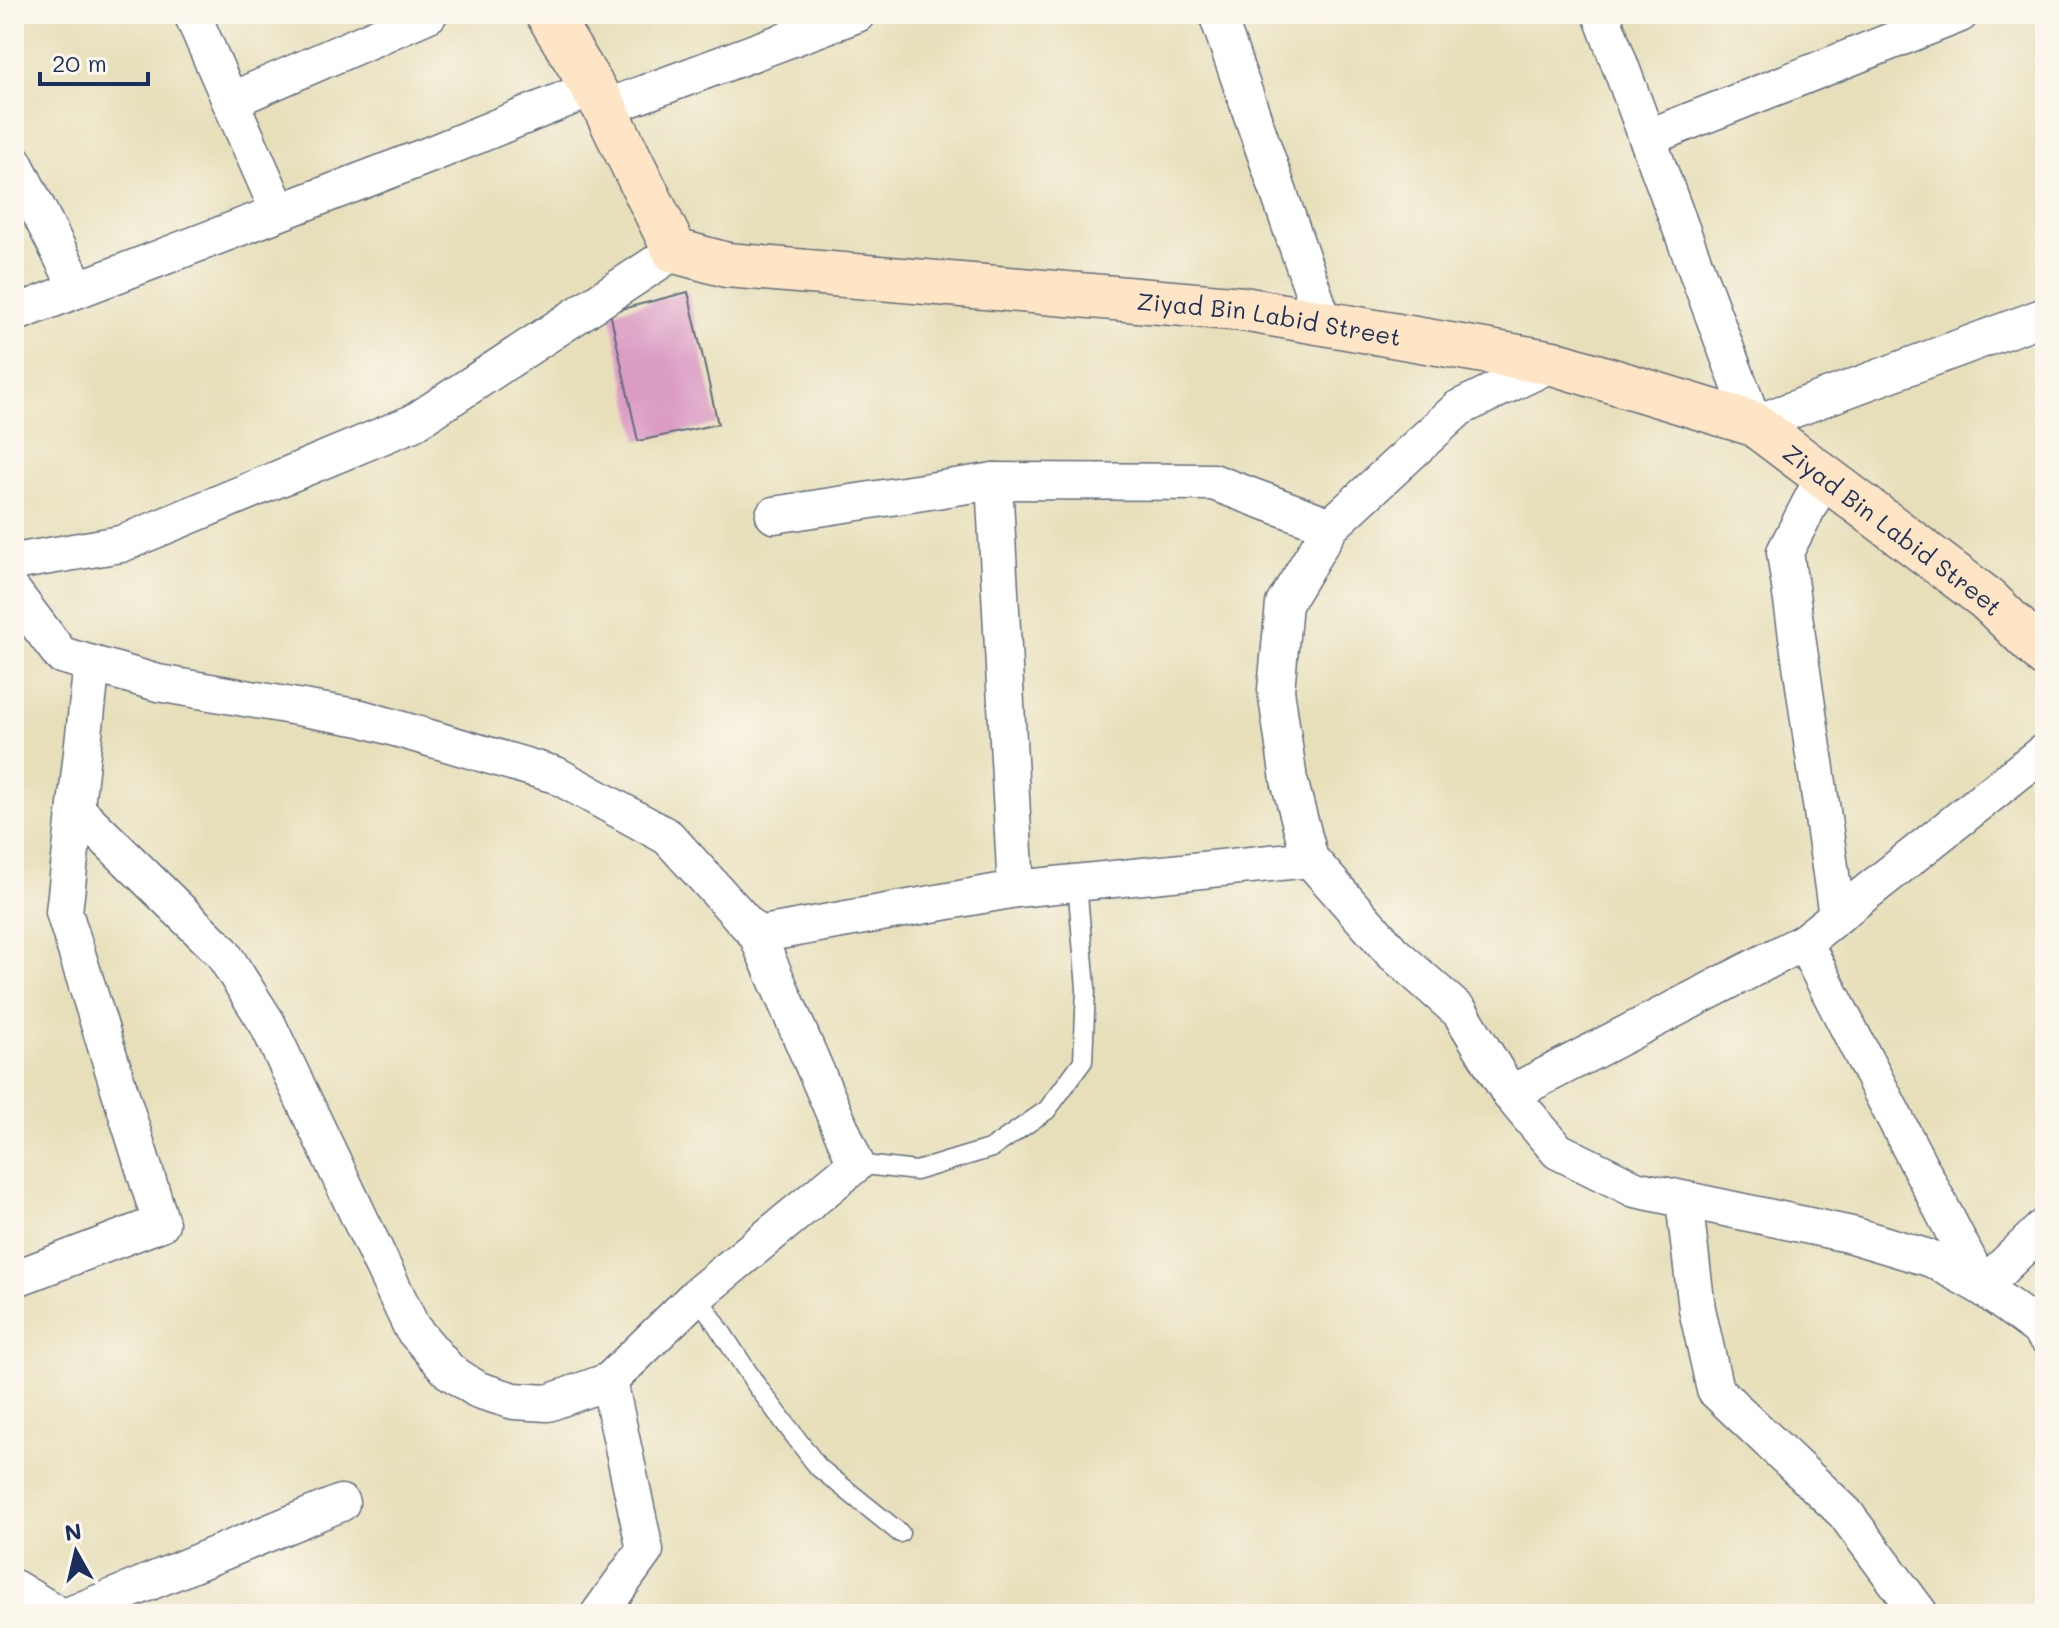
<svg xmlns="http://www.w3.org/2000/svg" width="2059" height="1628" viewBox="0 0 2059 1628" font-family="Mali,sans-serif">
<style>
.building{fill:#db9dc5}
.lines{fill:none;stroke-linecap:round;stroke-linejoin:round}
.lane-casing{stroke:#626d7e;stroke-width:21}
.street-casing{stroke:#626d7e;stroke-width:39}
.secondary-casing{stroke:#626d7e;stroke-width:47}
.lane{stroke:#fff;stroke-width:18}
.street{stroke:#fff;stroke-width:36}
.secondary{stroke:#fee5c5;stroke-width:44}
.labels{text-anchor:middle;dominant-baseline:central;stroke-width:6;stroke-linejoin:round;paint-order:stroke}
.street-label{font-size:24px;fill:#1b2f5e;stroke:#fbf7ec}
</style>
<rect width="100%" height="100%" fill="#fbf7ec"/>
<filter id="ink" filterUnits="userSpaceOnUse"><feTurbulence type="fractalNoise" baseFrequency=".0125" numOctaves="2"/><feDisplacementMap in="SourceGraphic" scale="16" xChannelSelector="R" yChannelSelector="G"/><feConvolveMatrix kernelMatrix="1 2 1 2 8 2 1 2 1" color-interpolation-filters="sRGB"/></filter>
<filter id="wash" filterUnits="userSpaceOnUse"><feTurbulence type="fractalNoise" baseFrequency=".006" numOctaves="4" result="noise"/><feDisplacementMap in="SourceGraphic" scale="32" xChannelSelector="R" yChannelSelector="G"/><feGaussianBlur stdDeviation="1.8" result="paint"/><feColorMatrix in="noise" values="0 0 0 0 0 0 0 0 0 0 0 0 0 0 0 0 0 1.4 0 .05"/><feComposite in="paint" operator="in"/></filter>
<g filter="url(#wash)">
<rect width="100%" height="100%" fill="#e7dfba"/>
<g id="blocks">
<!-- building -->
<polygon class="building" points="688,292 718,424 638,441 610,312"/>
</g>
</g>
<g filter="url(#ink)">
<use href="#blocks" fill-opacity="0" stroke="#626d7e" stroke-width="2"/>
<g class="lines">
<!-- lane casing -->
<g class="lane-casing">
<g id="lane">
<polyline points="856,1164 916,1171 992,1148 1047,1110 1083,1061 1086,988 1077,883"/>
<polyline points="697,1295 757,1386 818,1467 900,1533"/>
</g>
</g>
<!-- street casing -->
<g class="street-casing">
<g id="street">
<polyline points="192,14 279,212"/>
<polyline points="1217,14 1324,323"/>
<polyline points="1601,14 1754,424 2045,316"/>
<polyline points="230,101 429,14"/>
<polyline points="605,108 857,14"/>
<polyline points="1647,138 1960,14"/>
<polyline points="14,162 78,289"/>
<polyline points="14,314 429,155 593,88"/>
<polyline points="1553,363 1459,408 1331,526 1284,604 1276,690 1289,780 1310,859 1392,952 1460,1012 1510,1094 1558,1151 1635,1189 1852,1235 1932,1259 1982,1287 2037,1327 2045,1336"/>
<polyline points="1824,476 1785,552 1837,916"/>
<polyline points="994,481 1016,889"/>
<polyline points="774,515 994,481 1213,482 1331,526"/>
<polyline points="14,562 121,544 413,423 675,251"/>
<polyline points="14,593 61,655 158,683 361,718 556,775 668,837 757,935 856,1164 697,1295 609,1381 645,1550 599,1614"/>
<polyline points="76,809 222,952 267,1023 412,1328 449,1371 478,1390 514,1401 548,1403 609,1381"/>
<polyline points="757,935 1016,889 1310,859"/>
<polyline points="1804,942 1982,1287 2045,1226"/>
<polyline points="1510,1094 1804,942 2045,751"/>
<polyline points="1684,1200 1697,1309 1715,1390 1845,1513 1920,1614"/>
<polyline points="14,1279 161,1223 64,912 92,664"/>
<polyline points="14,1588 57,1614"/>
<polyline points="72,1614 341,1503"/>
</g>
</g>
<!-- secondary casing -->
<g class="secondary-casing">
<g id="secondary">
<path id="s1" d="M548,14L605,108L675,251L727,265L1243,309L1553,363L1754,424L1987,599L2045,655"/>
</g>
</g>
<!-- lane -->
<use href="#lane" class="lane"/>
<!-- street -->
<use href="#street" class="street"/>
<!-- secondary -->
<use href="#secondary" class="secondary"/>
</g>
</g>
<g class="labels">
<!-- street labels -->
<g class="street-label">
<text stroke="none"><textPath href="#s1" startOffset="868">Ziyad Bin Labid Street</textPath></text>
<text stroke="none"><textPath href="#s1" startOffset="1540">Ziyad Bin Labid Street</textPath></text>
</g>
</g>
<!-- margin -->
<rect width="2059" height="1628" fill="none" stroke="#fbf7ec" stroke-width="48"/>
<!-- north arrow -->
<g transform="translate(76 1552) rotate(352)" stroke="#fbf7ec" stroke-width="6" paint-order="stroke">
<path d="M0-6L14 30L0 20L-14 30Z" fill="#1b2f5e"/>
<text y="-12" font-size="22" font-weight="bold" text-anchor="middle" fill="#1b2f5e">N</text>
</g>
<!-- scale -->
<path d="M40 72v12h108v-12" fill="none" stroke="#1b2f5e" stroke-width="4"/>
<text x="52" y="72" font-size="24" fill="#1b2f5e" stroke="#fbf7ec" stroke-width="6" paint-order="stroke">20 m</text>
</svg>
